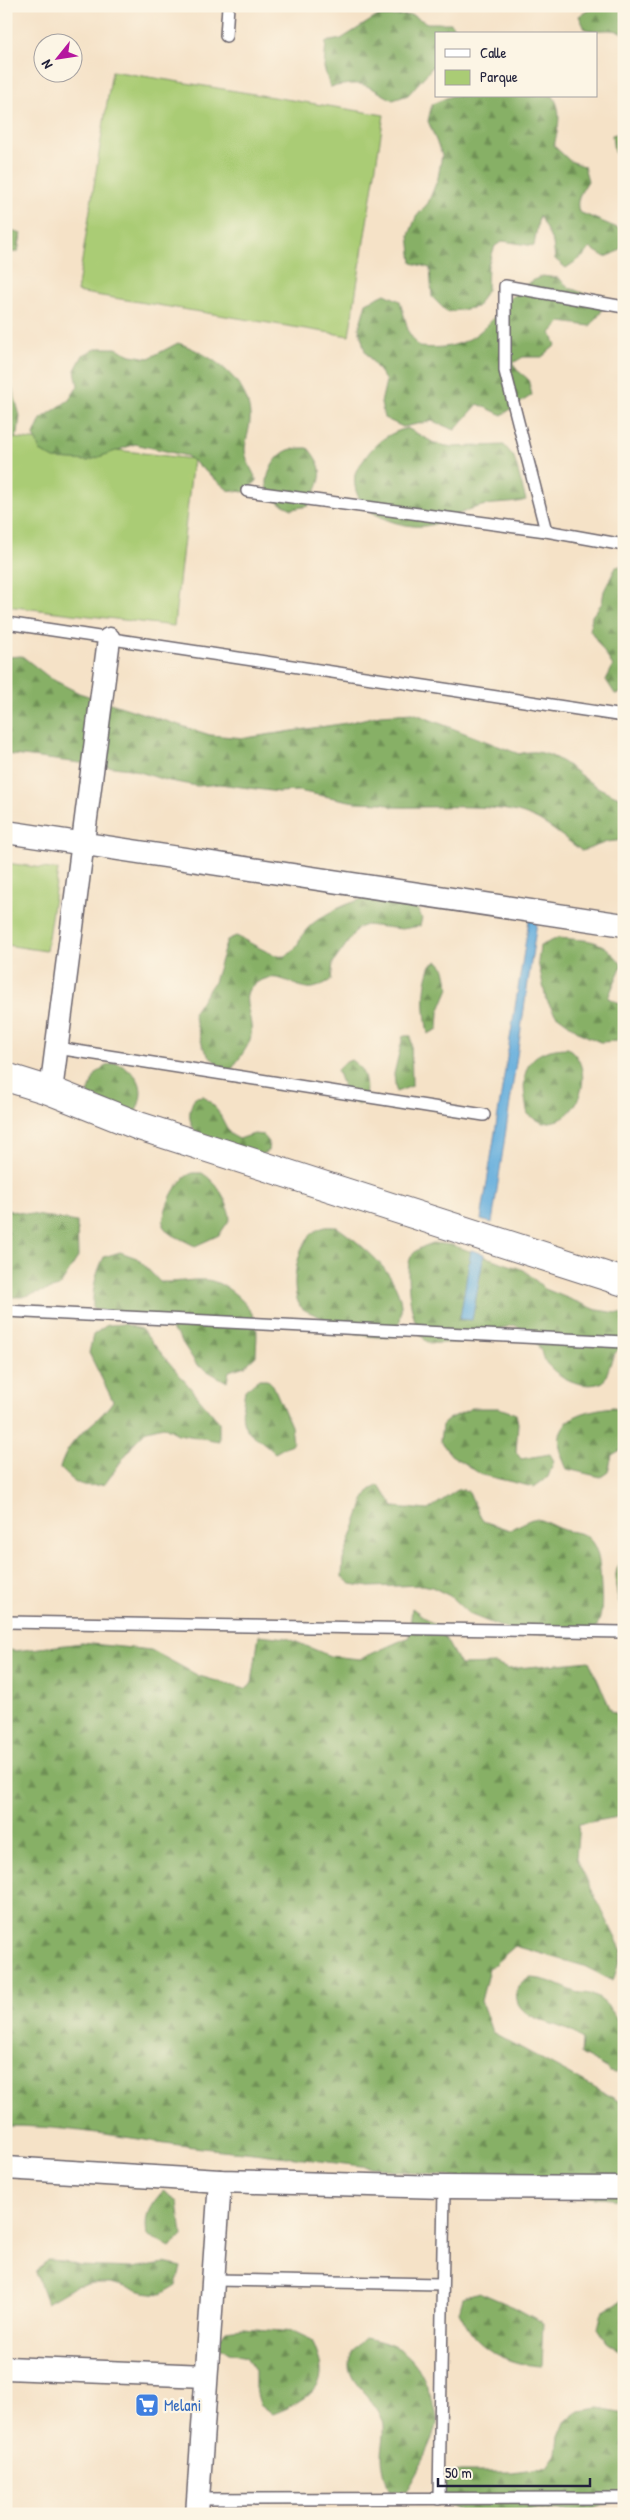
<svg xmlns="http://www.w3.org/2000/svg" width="630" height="2520" viewBox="0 0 630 2520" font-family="'Patrick Hand',sans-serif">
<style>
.green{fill:#aacc75;stroke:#667758}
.forest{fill:url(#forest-firs);stroke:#546950}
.water{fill:#65aedd;stroke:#44688c}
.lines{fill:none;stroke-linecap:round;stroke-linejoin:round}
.service-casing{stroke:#6c656c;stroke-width:14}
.minor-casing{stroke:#6c656c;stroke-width:25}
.tertiary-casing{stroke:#6c656c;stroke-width:30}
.service{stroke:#fff;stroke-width:11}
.minor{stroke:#fff;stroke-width:22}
.tertiary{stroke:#fff;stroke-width:28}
.labels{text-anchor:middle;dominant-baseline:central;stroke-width:4.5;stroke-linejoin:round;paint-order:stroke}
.shop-label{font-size:16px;fill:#366cbe;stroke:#fcf5e5;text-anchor:start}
</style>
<defs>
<pattern id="forest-firs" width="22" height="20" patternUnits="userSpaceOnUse" patternTransform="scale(1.25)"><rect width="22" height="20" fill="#87b066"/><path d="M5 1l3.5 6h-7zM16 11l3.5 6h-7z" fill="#6e8f55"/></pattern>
</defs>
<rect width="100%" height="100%" fill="#fcf5e5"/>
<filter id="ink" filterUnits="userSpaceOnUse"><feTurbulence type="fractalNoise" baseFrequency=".02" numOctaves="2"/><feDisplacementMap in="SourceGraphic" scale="10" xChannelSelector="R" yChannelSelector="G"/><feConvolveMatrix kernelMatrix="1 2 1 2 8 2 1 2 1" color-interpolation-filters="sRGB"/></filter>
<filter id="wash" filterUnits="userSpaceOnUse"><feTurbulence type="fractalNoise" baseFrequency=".0096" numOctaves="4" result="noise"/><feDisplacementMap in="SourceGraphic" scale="20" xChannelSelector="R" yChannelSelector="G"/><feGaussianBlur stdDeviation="1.12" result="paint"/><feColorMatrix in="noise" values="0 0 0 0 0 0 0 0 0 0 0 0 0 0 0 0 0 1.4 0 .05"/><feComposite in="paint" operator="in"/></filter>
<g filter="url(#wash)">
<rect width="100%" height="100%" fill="#f5e2c7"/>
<!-- green -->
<g class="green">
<polygon points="112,71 384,115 349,336 77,292"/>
<polygon points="6,437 193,459 174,626 6,606"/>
<polygon points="6,863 58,870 46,951 6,945"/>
</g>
<!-- forest -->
<g class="forest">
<path d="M595,6H624V34C613,26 597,33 585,29L579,16Z"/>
<path d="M412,15L427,23H451L457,34H436V63L408,95L393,100C362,83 366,81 330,87L324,68L326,42L341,39L376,17Z"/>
<path d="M451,96H553C563,111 558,129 554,146L570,161L584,166L588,181C581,192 575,200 579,212L620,229C628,245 621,252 605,257L590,248L585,255L566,268L555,259L553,243L539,215L534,246L503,241L495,246L488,265L487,289L477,307L447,312L432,297L430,268L412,263L409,235L416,217L428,203L438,178L442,155L428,121L432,104Z"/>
<polygon points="624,132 624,163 614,152 612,135"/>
<polygon points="6,228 21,234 18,252 6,253"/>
<path d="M542,276L558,278L570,288L605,302L600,314L590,326L561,322L551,333L556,345L542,357H523L513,363L517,370L528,379L532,395L502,415L478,404L455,430L432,421L403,427L384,418L381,403L386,381L365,351L359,328L366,303L385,294L400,301L409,333L419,347C495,354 488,300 542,276Z"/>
<path d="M178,343C209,353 248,379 250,415C251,426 246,438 245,449C245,459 253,472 257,481L244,492L228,490L187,456L135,444L88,461L54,459L40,451L34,435L41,419L69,400L78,386L75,370L83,355L98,348H116L131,355L149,358Z"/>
<polygon points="6,344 10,348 11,383 20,416 18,434 7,447"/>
<path d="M407,428L436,444L453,447L504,445L514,457L526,500C510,505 494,502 478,507C456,513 436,529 413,526C385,523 350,508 355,474C356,469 362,463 365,458C376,442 387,434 407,428Z"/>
<path d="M308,448C328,472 321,480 308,506L292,509C283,505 272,500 268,490C263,475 277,452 292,449C297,448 303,448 308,448Z"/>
<polygon points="624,565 624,693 615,694 606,680 613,666 590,630 592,616 602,603 604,591 616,567"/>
<path d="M22,656L50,678L79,693L210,735L245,738L347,723L380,715L413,713L519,754C547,745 568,766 588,781C599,789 612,794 624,799V840L607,842L582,851C564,838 545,821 524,814C492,803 429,808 393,807L384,803L355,802L298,791L278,792L220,784L197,786L165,780L130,769L6,754V657Z"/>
<path d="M379,895L413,902L422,918L420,926L402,929L366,925L358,928L333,963L331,980C325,983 319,987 313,988C296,990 283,973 265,979C232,990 254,1011 251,1035C250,1046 238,1059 232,1069H223L209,1056L203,1047L193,1013L214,982L227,940L236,936C247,940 275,959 285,956C296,953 300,937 307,929C323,912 357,899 379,895Z"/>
<path d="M558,938C590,941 602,937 622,965L608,998L624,1005V1026L619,1041L600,1042L582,1034L555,1014L546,999L538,962L540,946Z"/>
<path d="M438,961L445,969L449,988L439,1012L438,1029L428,1034C424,1010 422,988 431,965Z"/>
<polygon points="403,1036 411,1036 412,1086 396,1092 394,1074"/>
<path d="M568,1048C590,1063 586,1100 565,1116C559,1121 550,1122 543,1123L528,1115C520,1077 521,1049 568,1048Z"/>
<path d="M351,1060C366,1070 367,1083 365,1100L358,1105L346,1094L337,1070L344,1063Z"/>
<path d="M116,1063C141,1073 147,1090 135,1113L88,1095C93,1077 96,1067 116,1063Z"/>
<path d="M204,1096L217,1109L230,1134L239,1139L254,1134L263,1135L269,1142L268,1151L260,1155L195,1131C187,1119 189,1109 195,1097Z"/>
<path d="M193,1173H202C218,1183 228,1200 230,1219L219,1235L195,1246L169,1233L163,1226C163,1209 176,1178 193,1173Z"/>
<polygon points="6,1210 77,1222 78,1257 59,1287 22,1297 6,1297"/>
<path d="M337,1227C361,1244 398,1273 401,1305C402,1316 399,1325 396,1336C366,1341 342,1329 316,1315C311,1313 303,1310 300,1306C288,1287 298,1234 322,1228C326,1226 333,1227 337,1227Z"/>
<path d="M433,1243L452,1245L524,1270L545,1289L597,1310L624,1314V1346C611,1350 610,1371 603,1382C583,1391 556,1377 544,1360C542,1357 542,1352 540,1349C535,1339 524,1330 514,1325C502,1327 495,1334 484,1339C481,1341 433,1344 430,1343C412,1338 403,1271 411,1257C415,1249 425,1246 433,1243Z"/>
<path d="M120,1252L137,1258L160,1282C176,1283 190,1279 206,1280C225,1281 253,1306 256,1324C258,1334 256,1346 256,1356L245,1366L229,1371L227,1382L197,1365L178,1336L165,1324L111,1314L93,1308C92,1288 96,1274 104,1257Z"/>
<path d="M124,1324L141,1329L219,1422V1441L178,1434L163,1426L147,1430L135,1442L105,1484C81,1488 77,1485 60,1468C70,1434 94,1428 113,1401L89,1353L93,1335L107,1325Z"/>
<path d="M259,1379H267L273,1385L291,1426L293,1443L275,1453C247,1426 237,1436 245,1390Z"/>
<path d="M613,1407L624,1409V1448L612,1455L608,1472L601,1477L567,1469C546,1424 571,1412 613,1407Z"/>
<polygon points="472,1408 499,1408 516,1414 518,1423 516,1452 521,1459 550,1454 554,1461 548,1477 534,1487 482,1475 451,1455 440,1441 442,1425 449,1419"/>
<path d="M379,1485L394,1507L428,1510L459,1489L468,1491L483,1521L510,1530C538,1516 530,1515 558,1528C566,1532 576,1531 584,1535C601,1544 600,1572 601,1588C602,1604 603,1619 593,1633L571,1638L506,1629L469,1614L450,1596L432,1587L423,1585L369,1587L351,1584L342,1577L343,1560L365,1498L370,1490Z"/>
<path d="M624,1553V1614C615,1595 611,1572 624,1553Z"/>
<path d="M412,1608L440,1629L460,1665L496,1664L508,1669L589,1661L611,1710L624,1719V1816L579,1824L576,1858L622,1951L613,1981L584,1966L515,1946L489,1969L481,2001L492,2032L624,2104V2200L559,2195L503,2183L245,2152C165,2147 87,2126 6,2126V1649L15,1651L82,1643L151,1650L199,1676L245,1689L252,1683L259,1635L287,1638L330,1656L360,1659L409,1637Z"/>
<path d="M529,1978C546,1978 558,1985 573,1991C579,1994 586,1992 592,1995C619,2006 629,2043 623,2069L615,2073L610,2072L607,2068L581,2054L582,2040C567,2020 506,2024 518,1986Z"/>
<path d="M163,2191L178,2201L182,2236L170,2247L147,2235C144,2214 149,2207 163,2191Z"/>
<polygon points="47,2260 63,2261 80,2266 132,2268 165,2263 181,2267 176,2285 161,2294 144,2292 111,2283 93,2283 76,2286 47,2303 36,2273"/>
<path d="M479,2292L514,2307L543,2323L541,2366C517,2365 493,2356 476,2339C469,2332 464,2321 459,2312L463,2297Z"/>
<polygon points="624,2299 624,2354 607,2342 598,2328 602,2312"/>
<path d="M243,2328L295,2332L312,2340C315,2349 321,2361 321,2370C323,2394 291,2407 273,2414L260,2404L255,2388V2370L246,2357L229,2353L215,2344L226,2330Z"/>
<path d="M365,2338C406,2345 419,2360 431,2398C434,2405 438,2417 437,2424C433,2446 417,2472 406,2492L389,2490C386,2480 382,2467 382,2456C382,2446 385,2436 384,2426C379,2392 322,2376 365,2338Z"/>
<polygon points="599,2408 624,2413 624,2496 588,2512 534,2510 510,2514 463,2514 448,2505 439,2492 444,2475 460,2472 512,2472 548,2467 557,2454 559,2437 566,2420 580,2411"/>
</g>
<!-- water -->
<g class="water">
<polygon points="529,920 537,922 492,1223 481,1220"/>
<polygon points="471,1250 484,1254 472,1320 460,1319"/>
</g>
</g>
<g filter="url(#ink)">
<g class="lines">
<!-- service casing -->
<g class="service-casing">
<g id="service">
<polyline points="226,36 228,6"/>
<polyline points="247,491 546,531 624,545"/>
<polyline points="546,531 505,371 505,286 624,307"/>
<polyline points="6,623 624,716"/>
<polyline points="57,1048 484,1115"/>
<polyline points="6,1311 624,1342"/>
<polyline points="6,1622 624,1632"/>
<polyline points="213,2280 442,2284"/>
<polyline points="198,2499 624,2498"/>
<polyline points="439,2499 444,2187"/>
</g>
</g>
<!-- minor casing -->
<g class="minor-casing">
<g id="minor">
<polyline points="6,832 624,925"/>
<polyline points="51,1091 109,639"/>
<polyline points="6,2168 220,2181 444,2187 624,2188"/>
<polyline points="6,2368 206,2376"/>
<polyline points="197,2514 220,2181"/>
</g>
</g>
<!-- tertiary casing -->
<g class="tertiary-casing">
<polyline id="tertiary" points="6,1077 51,1091 139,1126 624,1282"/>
</g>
<!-- service -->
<use href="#service" class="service"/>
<!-- minor -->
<use href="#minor" class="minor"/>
<!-- tertiary -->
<use href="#tertiary" class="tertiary"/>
</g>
</g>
<!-- icons -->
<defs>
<g id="supermarket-square" transform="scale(1.25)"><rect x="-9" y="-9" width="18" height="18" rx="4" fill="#3f7fe0" stroke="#fcf5e5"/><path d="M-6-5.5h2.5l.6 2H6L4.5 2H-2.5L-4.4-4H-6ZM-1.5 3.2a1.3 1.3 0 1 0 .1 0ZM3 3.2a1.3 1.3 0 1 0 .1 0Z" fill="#fff"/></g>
</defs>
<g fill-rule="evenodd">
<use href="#supermarket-square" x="147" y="2405"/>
</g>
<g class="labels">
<!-- shop labels -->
<g class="shop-label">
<text x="164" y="2405">Melani</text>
</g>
</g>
<!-- margin -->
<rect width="630" height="2520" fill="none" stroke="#fcf5e5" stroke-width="25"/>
<!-- legend -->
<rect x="435" y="32" width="162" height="65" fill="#fcf5e5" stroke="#a5a1a1"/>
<rect x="445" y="49" width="25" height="8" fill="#ffffff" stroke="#a5a1a1"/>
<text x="480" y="58" font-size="15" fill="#22223b">Calle</text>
<rect x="445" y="70" width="25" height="15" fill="#aacc75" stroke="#a5a1a1"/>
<text x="480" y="82" font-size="15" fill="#22223b">Parque</text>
<!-- north arrow -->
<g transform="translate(58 58) rotate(240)"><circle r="24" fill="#fcf5e5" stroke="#a5a1a1"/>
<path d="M0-4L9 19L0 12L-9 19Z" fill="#b5179e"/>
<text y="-8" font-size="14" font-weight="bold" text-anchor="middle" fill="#22223b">N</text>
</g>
<!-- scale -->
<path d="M438 2478v8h152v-8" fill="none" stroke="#22223b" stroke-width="2.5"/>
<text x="445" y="2478" font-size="15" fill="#22223b" stroke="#fcf5e5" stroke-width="4" paint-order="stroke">50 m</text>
</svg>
